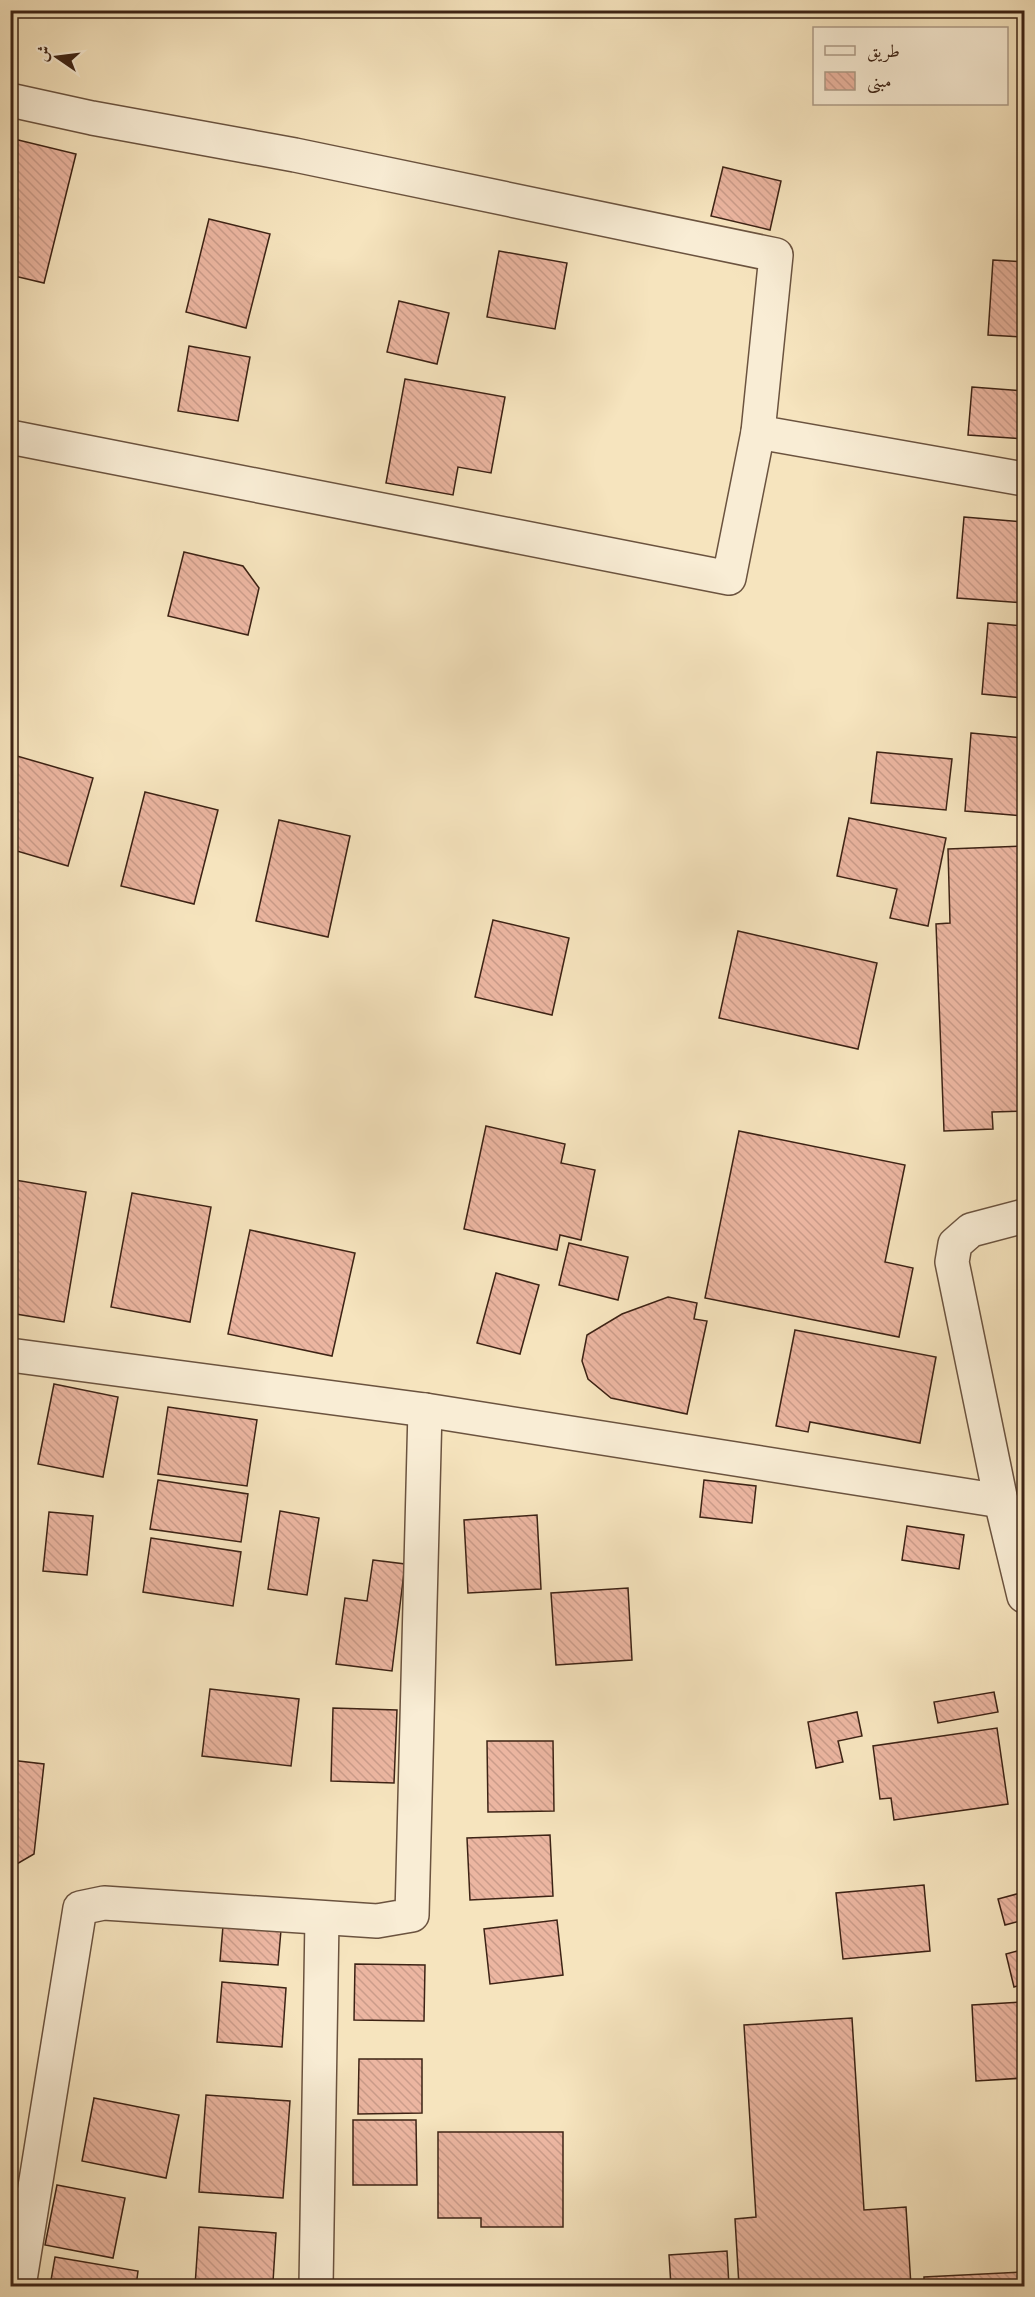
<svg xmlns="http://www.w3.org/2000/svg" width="1035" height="2297" viewBox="0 0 1035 2297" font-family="'Libre Caslon Text',Amiri,serif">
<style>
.building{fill:url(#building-back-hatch);stroke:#3d2315;stroke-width:1.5}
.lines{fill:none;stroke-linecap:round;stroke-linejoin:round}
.street-casing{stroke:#6b533f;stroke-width:36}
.street{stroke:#f9edd5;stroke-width:33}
</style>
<defs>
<pattern id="building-back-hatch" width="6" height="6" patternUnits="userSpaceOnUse" patternTransform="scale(1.5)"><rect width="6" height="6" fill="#ecb6a1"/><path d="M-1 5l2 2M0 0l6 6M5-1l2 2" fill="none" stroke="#cb9c8a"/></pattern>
</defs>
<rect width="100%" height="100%" fill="#f6e4be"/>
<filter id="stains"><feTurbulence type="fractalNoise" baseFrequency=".00333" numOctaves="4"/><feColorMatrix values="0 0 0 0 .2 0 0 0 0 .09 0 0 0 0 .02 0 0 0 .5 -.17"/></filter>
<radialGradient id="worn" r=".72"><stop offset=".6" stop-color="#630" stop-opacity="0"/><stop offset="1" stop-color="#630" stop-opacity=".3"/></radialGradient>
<!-- building -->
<g class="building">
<polygon points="10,138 76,154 44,283 10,275"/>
<polygon points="723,167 781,181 770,230 711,216"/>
<polygon points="209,219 270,234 246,328 186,312"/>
<polygon points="499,251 567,263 555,329 487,317"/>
<polygon points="993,260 1024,262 1024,337 988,335"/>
<polygon points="399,301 449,313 437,364 387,352"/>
<polygon points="189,346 250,357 238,421 178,411"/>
<polygon points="405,379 505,397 491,473 458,467 453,495 386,483"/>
<polygon points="972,387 1024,391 1024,439 968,435"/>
<polygon points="964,517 1024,522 1024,603 957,598"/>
<polygon points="184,552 243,566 259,588 248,635 168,616"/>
<polygon points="988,623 1024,626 1024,698 982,694"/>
<polygon points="971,733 1024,738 1024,816 965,811"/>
<polygon points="877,752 952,759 946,810 871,803"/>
<polygon points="10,754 93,778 68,866 10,849"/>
<polygon points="145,792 218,810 194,904 121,886"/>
<polygon points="849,818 946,838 928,926 890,918 897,889 837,876"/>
<polygon points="279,820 350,836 328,937 256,921"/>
<polygon points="1024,846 1024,1111 992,1112 993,1129 944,1131 936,924 950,923 948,849"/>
<polygon points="493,920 569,938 552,1015 475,997"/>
<polygon points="738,931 877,963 858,1049 719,1018"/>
<polygon points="486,1126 565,1144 561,1163 595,1170 581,1240 560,1235 557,1250 464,1229"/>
<polygon points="739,1131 905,1165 885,1262 913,1268 899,1337 705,1298"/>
<polygon points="15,1180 86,1192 64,1322 10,1313 10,1208"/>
<polygon points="132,1193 211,1207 190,1322 111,1307"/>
<polygon points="250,1230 355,1253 332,1356 228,1334"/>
<polygon points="569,1243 628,1257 618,1300 559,1285"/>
<polygon points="496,1273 539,1285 520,1354 477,1343"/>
<polygon points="668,1297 697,1303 694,1319 707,1321 687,1414 611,1398 588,1379 582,1361 587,1335 622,1314"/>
<polygon points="795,1330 936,1357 920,1443 810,1422 808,1432 776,1426"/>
<polygon points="54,1384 118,1397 103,1477 38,1464"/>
<polygon points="168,1407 257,1420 247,1486 158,1474"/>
<polygon points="158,1480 248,1494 241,1542 150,1529"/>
<polygon points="704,1480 756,1486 752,1523 700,1517"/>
<polygon points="280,1511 319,1518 307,1595 268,1589"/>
<polygon points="49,1512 93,1516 87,1575 43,1571"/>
<polygon points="537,1515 541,1589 468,1593 464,1520"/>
<polygon points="907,1526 964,1535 959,1569 902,1560"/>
<polygon points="151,1538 241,1552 233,1606 143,1592"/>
<polygon points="373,1560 405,1564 392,1671 336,1664 345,1598 367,1601"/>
<polygon points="628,1588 632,1660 556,1665 551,1593"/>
<polygon points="210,1689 299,1699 291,1766 202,1756"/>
<polygon points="994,1692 998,1712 938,1723 934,1702"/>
<polygon points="333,1708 397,1710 394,1783 331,1781"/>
<polygon points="857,1712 862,1736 838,1741 843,1762 816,1768 808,1722"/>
<polygon points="997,1728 1008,1804 894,1820 891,1798 880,1799 873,1746"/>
<polygon points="487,1741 553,1741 554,1811 488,1812"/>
<polygon points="10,1760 44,1764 34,1854 10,1868"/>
<polygon points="550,1835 553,1896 470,1900 467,1838"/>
<polygon points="924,1885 930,1951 843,1959 836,1893"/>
<polygon points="1024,1892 1024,1920 1005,1925 998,1899"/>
<polygon points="557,1920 563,1975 490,1984 484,1929"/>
<polygon points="223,1926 281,1930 278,1965 220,1961"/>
<polygon points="1024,1949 1024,1984 1014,1987 1006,1954"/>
<polygon points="355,1964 425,1965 424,2021 354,2020"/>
<polygon points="10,1974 16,1975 10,2012"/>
<polygon points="222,1982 286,1988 282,2047 217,2042"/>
<polygon points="1024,2002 1024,2078 976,2081 972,2005"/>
<polygon points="852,2018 864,2210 906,2207 911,2286 739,2286 735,2219 756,2217 744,2025"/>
<polygon points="359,2059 422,2059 422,2113 358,2114"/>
<polygon points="206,2095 290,2101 283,2198 199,2192"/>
<polygon points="94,2098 179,2115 166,2178 82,2161"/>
<polygon points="353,2120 416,2120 417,2185 353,2185"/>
<polygon points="438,2132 563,2132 563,2227 481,2227 481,2218 438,2218"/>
<polygon points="57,2185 125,2198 113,2258 45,2245"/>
<polygon points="199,2227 276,2233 273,2282 257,2281 257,2286 195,2286"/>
<polygon points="727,2251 729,2286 671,2286 669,2255"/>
<polygon points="55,2257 138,2271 136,2286 50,2286"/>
<polygon points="1024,2272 1024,2286 924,2286 924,2277"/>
</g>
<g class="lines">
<!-- street casing -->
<g class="street-casing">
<g id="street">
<polyline points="10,100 92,118 295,155 776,255 758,432 1024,479"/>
<polyline points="10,437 729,578 758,432"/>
<polyline points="1024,1216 971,1230 955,1244 952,1262 1001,1501 1024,1596"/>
<polyline points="10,1355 425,1410 1001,1501"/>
<polyline points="19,2286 80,1908 104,1903 377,1921 412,1915 425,1410"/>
<polyline points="316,2286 322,1918"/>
</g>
</g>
<!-- street -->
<use href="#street" class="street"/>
</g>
<!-- margin -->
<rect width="1035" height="2297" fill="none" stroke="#f6e4be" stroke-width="36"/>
<rect x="12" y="12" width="1011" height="2273" fill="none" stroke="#3d2315" stroke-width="3"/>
<rect x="18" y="18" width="999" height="2261" fill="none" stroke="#3d2315" stroke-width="1.5"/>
<!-- legend -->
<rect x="813" y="27" width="195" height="78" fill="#f9edd5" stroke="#ae9c88" stroke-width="1.5"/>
<rect x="825" y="46" width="30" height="9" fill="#f9edd5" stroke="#ae9c88" stroke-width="1.5"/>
<text x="867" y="57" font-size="18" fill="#3d2315">طريق</text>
<rect x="825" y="72" width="30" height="18" fill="url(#building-back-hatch)" stroke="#ae9c88" stroke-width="1.5"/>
<text x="867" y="87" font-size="18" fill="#3d2315">مبنى</text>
<!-- north arrow -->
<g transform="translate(57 57) rotate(284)" stroke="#f9edd5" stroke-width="4.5" paint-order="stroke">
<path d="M0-4.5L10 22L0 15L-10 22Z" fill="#3d2315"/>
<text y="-9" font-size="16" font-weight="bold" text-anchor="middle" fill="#3d2315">ش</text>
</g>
<rect width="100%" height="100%" filter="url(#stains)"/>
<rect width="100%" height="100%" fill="url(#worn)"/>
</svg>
